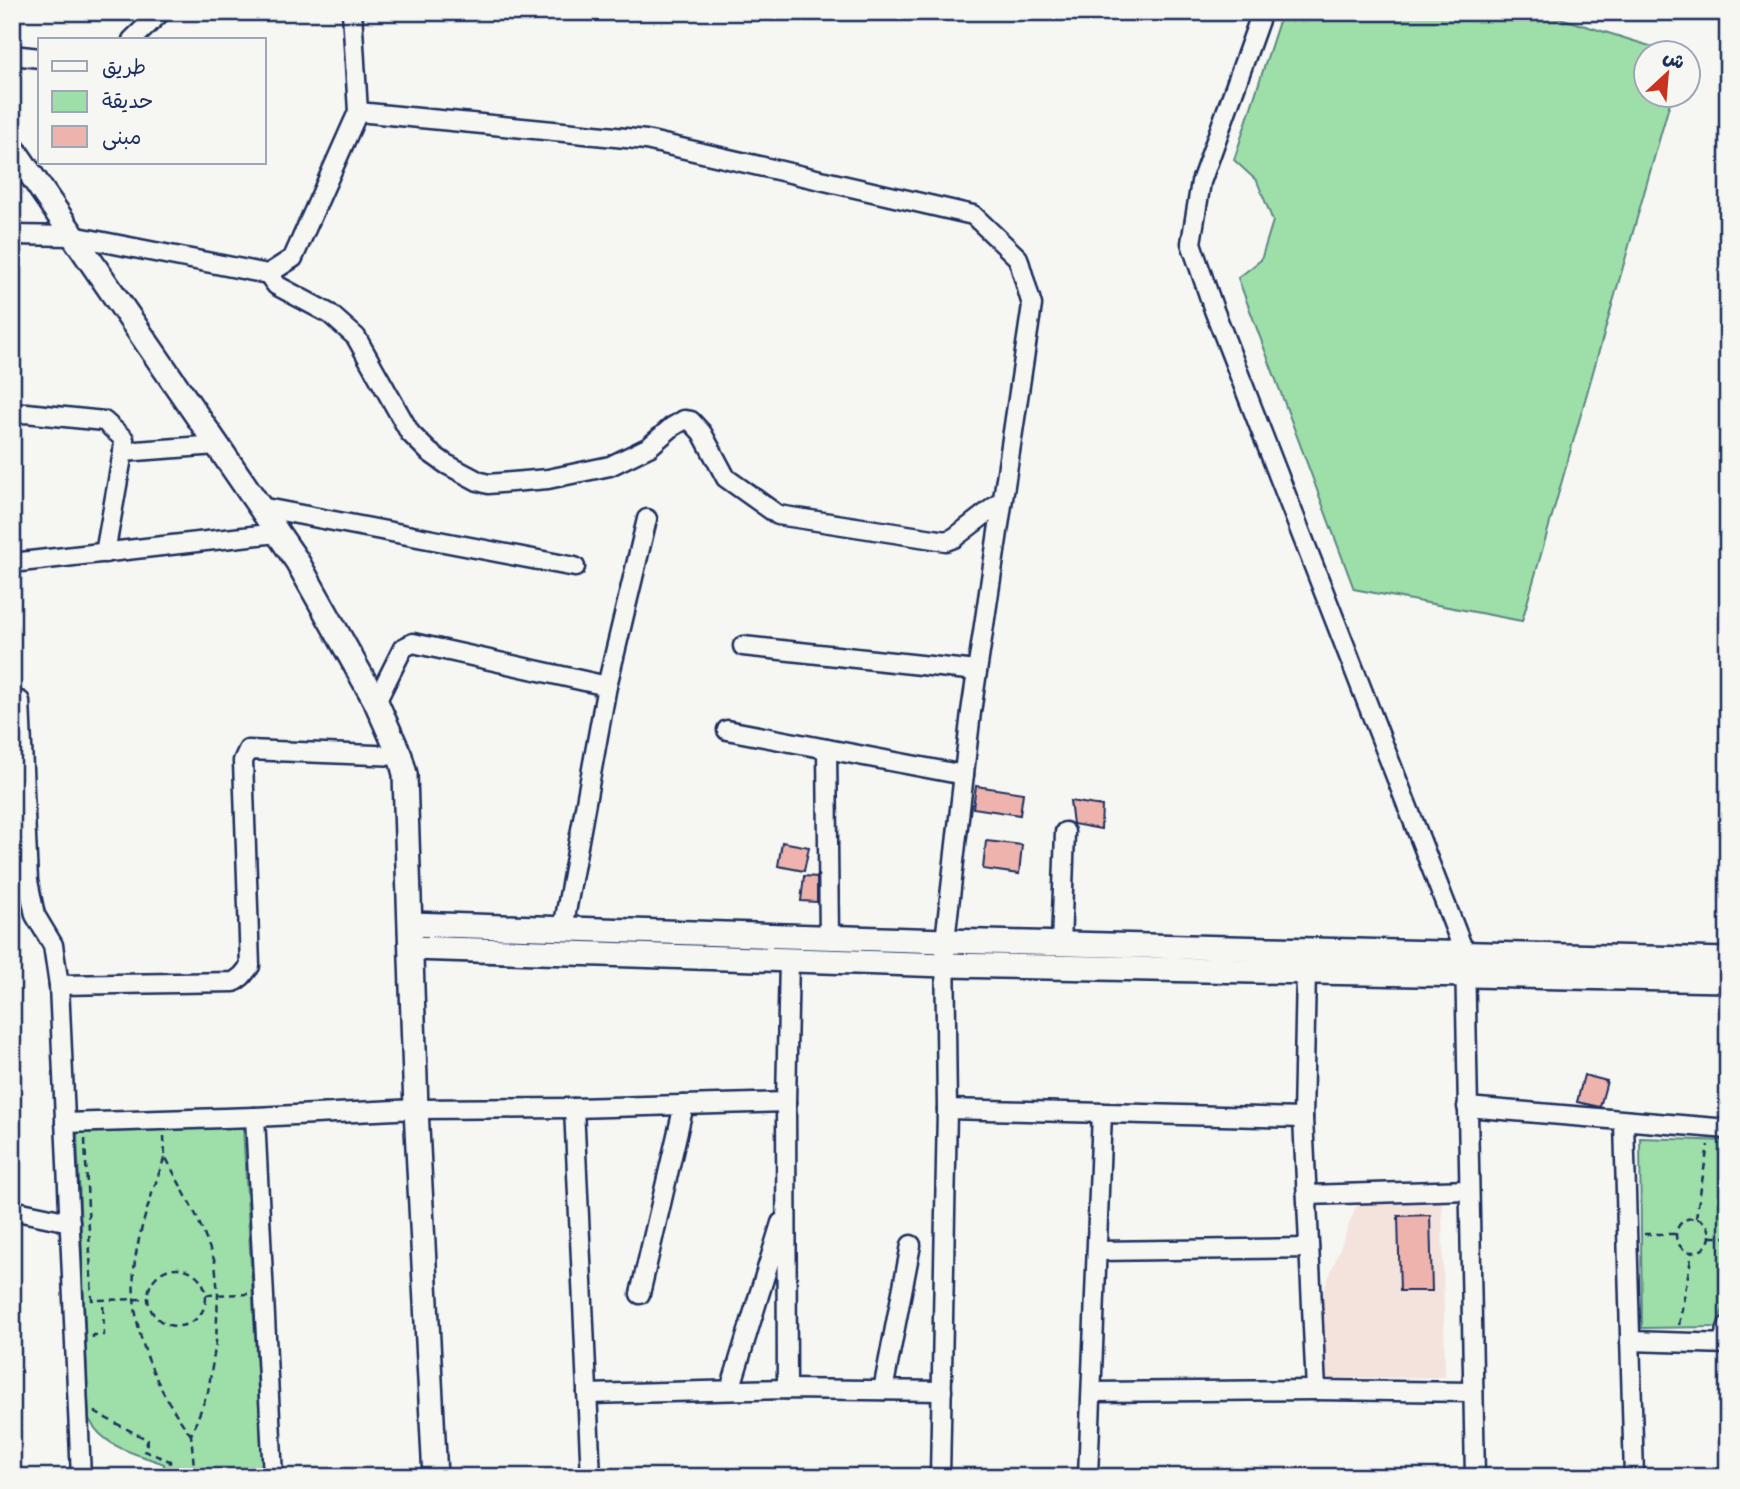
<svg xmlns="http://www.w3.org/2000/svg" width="1740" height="1489" viewBox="0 0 1740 1489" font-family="Itim,'Playpen Sans Arabic',sans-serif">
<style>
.built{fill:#f4e2dd}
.green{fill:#9edfa9;stroke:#5c8784;stroke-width:2}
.building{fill:#eeb3ad;stroke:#1b2f5e;stroke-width:2}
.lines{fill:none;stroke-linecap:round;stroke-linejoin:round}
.minor-casing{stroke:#1b2f5e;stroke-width:23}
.tertiary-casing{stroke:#1b2f5e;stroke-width:28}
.path{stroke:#1b2f5e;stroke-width:2.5;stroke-dasharray:7 5;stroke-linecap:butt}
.minor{stroke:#f6f6f2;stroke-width:18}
.tertiary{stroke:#f6f6f2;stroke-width:23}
</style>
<rect width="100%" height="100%" fill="#f6f6f2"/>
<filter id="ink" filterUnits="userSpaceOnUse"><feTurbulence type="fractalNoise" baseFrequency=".0143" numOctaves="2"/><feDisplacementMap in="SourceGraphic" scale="14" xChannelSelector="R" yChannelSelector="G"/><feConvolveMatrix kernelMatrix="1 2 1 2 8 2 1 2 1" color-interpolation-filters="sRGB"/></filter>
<g filter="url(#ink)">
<!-- built -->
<polygon class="built" points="1442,1203 1445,1377 1325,1378 1321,1298 1357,1204"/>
<!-- green -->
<g class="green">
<polygon points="1282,12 1541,12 1669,52 1646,52 1646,94 1672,95 1522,621 1354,589 1238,278 1261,260 1273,221 1257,181 1234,160"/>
<path d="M243,1127L263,1477H164V1464C135,1453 104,1448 89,1419L77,1133Z"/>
<polygon points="1640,1138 1728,1141 1728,1294 1717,1327 1642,1328"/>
</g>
<!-- building -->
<g class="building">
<polygon points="976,786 1023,793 1020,815 973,808"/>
<polygon points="1070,801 1102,806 1101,829 1073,824"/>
<polygon points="986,841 1022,845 1019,874 983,869"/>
<polygon points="782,842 809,847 804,871 778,866"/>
<polygon points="804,876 817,877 817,902 801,901"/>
<polygon points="1584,1075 1607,1081 1600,1107 1577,1102"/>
<polygon points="1430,1215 1432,1291 1400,1291 1398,1216"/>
</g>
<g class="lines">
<!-- minor casing -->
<g class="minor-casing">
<g id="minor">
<polyline points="1262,12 1201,182 1191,243 1214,310 1465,954 1475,1477"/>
<polyline points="132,40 161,12"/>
<polyline points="12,55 40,58"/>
<polyline points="358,112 646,140 973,215 1018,258 1032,305 971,712 945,941 947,1109 940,1477"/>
<polyline points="12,235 73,236 268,274 293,258 358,112 352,12"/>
<polyline points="268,274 276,285 330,314 356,337 410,433 429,452 446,464 478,481 488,484 548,479 610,466 649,447 672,427 684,420 691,421 702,433 726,478 778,515 946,541 954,538 1002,501"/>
<polyline points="12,414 26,413 104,421 124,439 123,452 105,553"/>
<polyline points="123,452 217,445"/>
<polyline points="260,507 575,567"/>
<polyline points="12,563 277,533"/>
<polyline points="743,646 977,671"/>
<polyline points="20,701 28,881 35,915 53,945 59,985 81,1477"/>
<polyline points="376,702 403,648 413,643 607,686"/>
<polyline points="727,730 964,775"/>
<polyline points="827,749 829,938"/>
<polyline points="563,929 607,686 647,519"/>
<polyline points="1061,945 1065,832"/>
<polyline points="1306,971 1303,1118 1316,1390"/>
<polyline points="59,985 234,982 242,976 250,966 243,761 248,750 400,756"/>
<polyline points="1467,1107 1728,1129"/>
<polyline points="574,1108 591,1477"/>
<polyline points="947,1109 1303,1118"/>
<polyline points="255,1117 273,1477"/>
<polyline points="1624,1122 1634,1477"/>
<polyline points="65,1123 255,1117 416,1109 574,1108 786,1102"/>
<polyline points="1307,1195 1469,1190"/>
<polyline points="12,1210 70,1222"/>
<polyline points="1097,1251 1309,1248"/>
<polyline points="640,1294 684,1105"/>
<polyline points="1630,1341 1728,1344"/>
<polyline points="1722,1343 1728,1326"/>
<polyline points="787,1389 786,1102 789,960"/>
<polyline points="730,1390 781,1223"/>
<polyline points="883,1390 911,1245"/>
<polyline points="1092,1392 1316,1390 1473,1392"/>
<polyline points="587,1394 787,1389 942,1391"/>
<polyline points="1088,1477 1102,1113"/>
</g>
</g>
<!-- tertiary casing -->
<g class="tertiary-casing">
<g id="tertiary">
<polyline points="12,147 297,561 376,702 400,756 405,774 406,807 416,1109 435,1477"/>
<polyline points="411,924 945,941 1728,960"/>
<polyline points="412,948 947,965 1728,980"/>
</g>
</g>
<!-- path -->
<g class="path">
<polyline points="164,1136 165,1156"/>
<polyline points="85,1139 92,1300 147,1299"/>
<circle cx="1693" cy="1235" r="17"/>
<polyline points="1696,1218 1708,1145"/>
<polyline points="1644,1234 1676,1234"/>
<polyline points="1711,1237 1728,1237"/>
<circle cx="177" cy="1297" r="29"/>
<polyline points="206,1295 248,1294"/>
<polyline points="1679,1325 1692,1253"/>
<polyline points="93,1338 93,1335 104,1335 103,1300"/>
<polyline points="96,1411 96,1413 148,1440 144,1451 170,1461 170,1477"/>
<path d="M191,1435C152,1384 125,1319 136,1254C142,1220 154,1188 165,1156L197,1217L215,1262L218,1294L216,1342L208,1392L191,1435L195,1477"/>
</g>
<!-- minor -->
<use href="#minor" class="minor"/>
<!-- tertiary -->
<use href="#tertiary" class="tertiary"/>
</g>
</g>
<!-- margin -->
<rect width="1740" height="1489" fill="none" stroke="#f6f6f2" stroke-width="42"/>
<rect x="21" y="21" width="1698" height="1447" fill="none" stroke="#1b2f5e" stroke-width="2.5" filter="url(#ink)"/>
<!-- legend -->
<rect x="38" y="38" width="228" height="126" fill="#f6f6f2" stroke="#9ea6b7" stroke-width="2"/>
<rect x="52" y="61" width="35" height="10" fill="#f6f6f2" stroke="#9ea6b7" stroke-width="2"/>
<text x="102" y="74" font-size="21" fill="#1b2f5e">طريق</text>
<rect x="52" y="91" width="35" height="21" fill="#9edfa9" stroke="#9ea6b7" stroke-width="2"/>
<text x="102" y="108" font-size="21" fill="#1b2f5e">حديقة</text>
<rect x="52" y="126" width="35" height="21" fill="#eeb3ad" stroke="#9ea6b7" stroke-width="2"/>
<text x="102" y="144" font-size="21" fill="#1b2f5e">مبنى</text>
<!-- north arrow -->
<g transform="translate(1667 74) rotate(26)"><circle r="33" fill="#f6f6f2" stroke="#9ea6b7" stroke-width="2"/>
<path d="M0-5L12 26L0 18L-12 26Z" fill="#c8321e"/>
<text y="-10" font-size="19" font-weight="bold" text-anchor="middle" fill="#1b2f5e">ش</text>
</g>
</svg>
